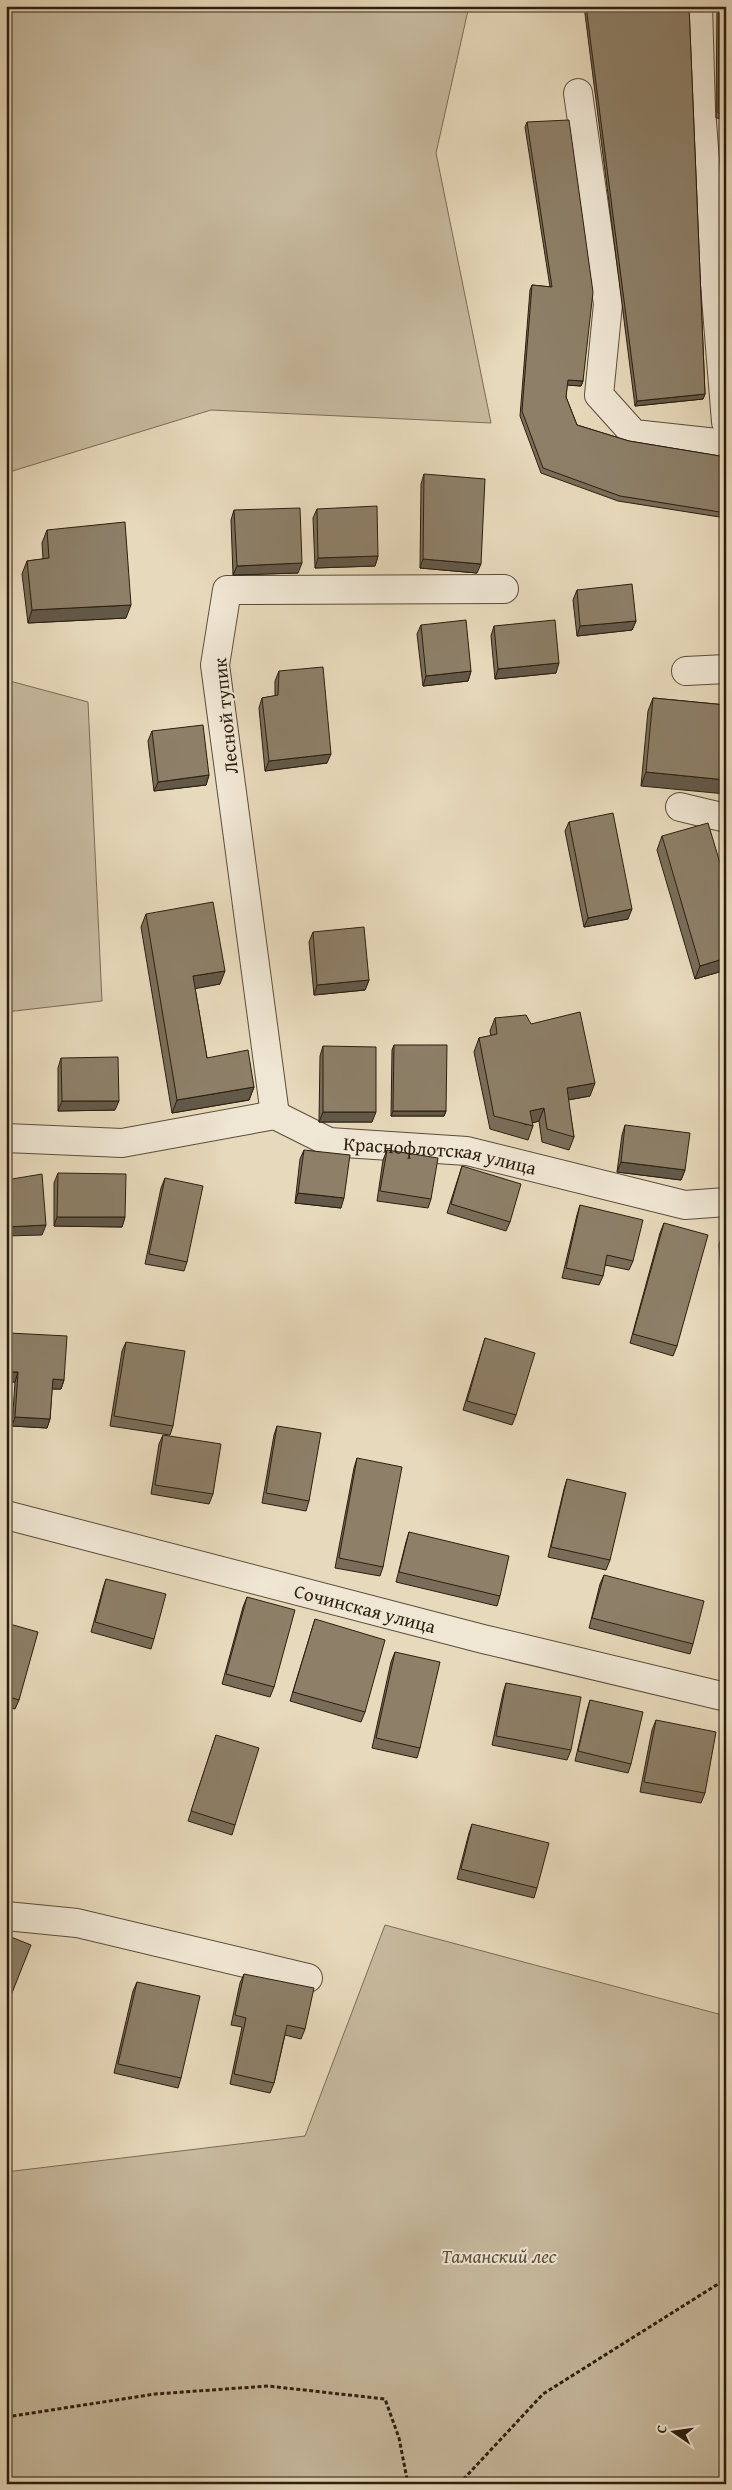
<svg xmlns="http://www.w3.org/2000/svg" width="732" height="2490" viewBox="0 0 732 2490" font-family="'Gentium Book Plus',serif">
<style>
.green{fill:#c7b99e;stroke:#796c56}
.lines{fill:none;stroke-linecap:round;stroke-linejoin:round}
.minor-casing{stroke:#5a4d3a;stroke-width:30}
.path{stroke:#2b1e0f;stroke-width:3;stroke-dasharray:4 2.5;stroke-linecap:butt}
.minor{stroke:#efe6d3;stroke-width:28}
.wall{fill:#796d59;stroke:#2b1e0f}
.shaded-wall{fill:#635949;stroke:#2b1e0f}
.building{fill:#8d7f68;stroke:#2b1e0f}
.labels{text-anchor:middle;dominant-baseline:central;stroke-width:4;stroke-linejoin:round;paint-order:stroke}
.street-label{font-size:19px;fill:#2b1e0f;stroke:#efe6d3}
.park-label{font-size:19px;font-style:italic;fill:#5a4c3a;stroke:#efe6d3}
</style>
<rect width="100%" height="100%" fill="#e7d9bb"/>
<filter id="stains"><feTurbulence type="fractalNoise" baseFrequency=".004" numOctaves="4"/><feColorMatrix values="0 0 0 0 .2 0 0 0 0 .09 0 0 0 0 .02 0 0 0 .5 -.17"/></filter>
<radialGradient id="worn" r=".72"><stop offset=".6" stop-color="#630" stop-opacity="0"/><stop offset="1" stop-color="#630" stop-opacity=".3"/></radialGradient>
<!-- green -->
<g class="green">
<polygon points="6,6 469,6 436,153 491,423 211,410 6,473"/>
<polygon points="6,680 88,702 102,1001 6,1012"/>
<polygon points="385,1925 726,2016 726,2484 6,2484 6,2172 305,2136"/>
</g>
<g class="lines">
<!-- minor casing -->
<g class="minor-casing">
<g id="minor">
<polyline points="698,6 701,110 726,422"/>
<polyline points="578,93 608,304 599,395 634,434 726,444"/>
<polyline points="686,671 726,669"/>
<polyline points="680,807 726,818"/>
<polyline points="275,1115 215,665 227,590 504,589"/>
<path id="s1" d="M6,1138L122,1143L275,1115L329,1142L467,1151L685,1205L726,1202"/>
<path id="s2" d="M6,1515L483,1639L726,1697"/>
<polyline points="6,1916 77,1923 308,1978"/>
</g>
</g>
<!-- path -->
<g class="path">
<polyline points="6,2417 155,2394 268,2386 385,2399 399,2438 408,2484"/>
<polyline points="459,2484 543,2394 726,2279"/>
</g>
<!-- minor -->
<use href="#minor" class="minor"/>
</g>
<!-- wall -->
<g class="wall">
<polygon points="584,6 689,6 705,394 703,399 635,406"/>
<polygon points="717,6 726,6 726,119 716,118"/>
<polygon points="527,122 583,381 581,386 567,385 566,397 577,425 629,441 726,457 726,518 618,501 541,473 520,416 530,290 532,285 550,287 525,127"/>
<polygon points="424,474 477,573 420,568 421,484"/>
<polygon points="317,509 378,556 375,566 315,568 313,518"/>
<polygon points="234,510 298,573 233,575 231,520"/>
<polygon points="47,530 126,618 28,623 22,574 27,561 43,559 42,543"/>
<polygon points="577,590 636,621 632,630 577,636 573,600"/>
<polygon points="421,625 471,671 468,681 423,686 417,634"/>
<polygon points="494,626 556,673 495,679 491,636"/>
<polygon points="279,671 327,763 265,771 259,708 262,698 275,696 275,681"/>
<polygon points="653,698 726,705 641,786 648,711"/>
<polygon points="152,731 209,775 206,785 154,791 148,741"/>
<polygon points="569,822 628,919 584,927 565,831"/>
<polygon points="662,836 726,883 726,970 695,979 657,850"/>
<polygon points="146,914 220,984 195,988 207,1058 254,1087 249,1100 172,1113 141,927"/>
<polygon points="313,932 369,980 365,990 314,995 309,942"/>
<polygon points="495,1018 531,1024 590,1096 568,1100 574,1137 569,1150 542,1142 539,1121 532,1123 533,1126 528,1140 490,1129 474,1052 479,1038 491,1036 490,1031"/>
<polygon points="394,1045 446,1111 444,1116 391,1116 392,1050"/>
<polygon points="323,1046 372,1122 319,1122 320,1056"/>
<polygon points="725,1049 726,1049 726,1122 721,1059"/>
<polygon points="61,1058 115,1110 58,1111 58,1068"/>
<polygon points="625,1125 685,1170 681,1180 617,1172 622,1135"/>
<polygon points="304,1150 341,1208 295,1203 300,1159"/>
<polygon points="387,1150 431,1199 428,1208 377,1201 383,1160"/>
<polygon points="462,1166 510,1222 506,1231 447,1213"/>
<polygon points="58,1173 125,1217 122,1227 54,1226 54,1183"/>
<polygon points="165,1178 187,1262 184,1271 145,1264 161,1188"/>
<polygon points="580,1205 633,1261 629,1270 605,1265 603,1276 599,1285 562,1278 577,1215"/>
<polygon points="664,1223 677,1346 673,1356 630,1343 660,1233"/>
<polygon points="723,1234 726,1234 726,1293 722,1293 719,1244"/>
<polygon points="9,1333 64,1380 61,1389 52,1389 50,1419 47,1428 12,1426 15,1382 6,1382 6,1340"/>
<polygon points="485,1338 516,1415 512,1425 463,1410"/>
<polygon points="126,1342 173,1426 170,1435 110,1426 122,1351"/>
<polygon points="277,1426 309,1501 306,1511 262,1503 274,1435"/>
<polygon points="163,1435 213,1494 209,1504 151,1494 159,1444"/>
<polygon points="357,1458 383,1567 380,1576 335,1568 354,1468"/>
<polygon points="567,1479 610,1560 606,1570 548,1557 564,1489"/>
<polygon points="409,1532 500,1596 497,1606 396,1582 406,1542"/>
<polygon points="604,1575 693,1644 690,1654 589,1628 600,1584"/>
<polygon points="106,1579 154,1639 151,1649 91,1632 103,1588"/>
<polygon points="247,1597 274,1687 270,1697 222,1684 243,1607"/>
<polygon points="315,1619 365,1712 361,1722 290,1701"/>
<polygon points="6,1623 19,1700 15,1709 6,1707"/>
<polygon points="726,1634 726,1660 721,1659"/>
<polygon points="395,1652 420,1748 417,1758 372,1748 391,1662"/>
<polygon points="506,1683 571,1750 567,1760 492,1745 503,1693"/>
<polygon points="590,1700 631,1764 628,1773 575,1761 587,1710"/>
<polygon points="656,1720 705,1793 701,1803 640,1792 652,1730"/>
<polygon points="216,1735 235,1825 232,1835 188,1821"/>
<polygon points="472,1824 537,1888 534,1898 457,1879 469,1833"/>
<polygon points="244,1974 305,2029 301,2039 285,2035 274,2083 270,2093 230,2084 242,2027 231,2025 240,1983"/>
<polygon points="137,1982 181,2078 178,2088 114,2073 133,1991"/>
</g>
<!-- shaded-wall -->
<g class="shaded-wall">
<polygon points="568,380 583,381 581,386 566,385"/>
<polygon points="705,394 703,399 635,406 637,401"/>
<polygon points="378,556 375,566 315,568 318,558"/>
<polygon points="423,559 481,564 477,573 420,568"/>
<polygon points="302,563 298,573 233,575 237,566"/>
<polygon points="131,605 126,618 28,623 32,610"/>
<polygon points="636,621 632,630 577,636 580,626"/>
<polygon points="559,663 556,673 495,679 498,669"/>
<polygon points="471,671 468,681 423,686 426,676"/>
<polygon points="331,754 327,763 265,771 269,761"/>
<polygon points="646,772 726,780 726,794 641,786"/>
<polygon points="209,775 206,785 154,791 158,782"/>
<polygon points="632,909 628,919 584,927 588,918"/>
<polygon points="726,958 726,970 695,979 700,966"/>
<polygon points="225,971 220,984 188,990 193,976"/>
<polygon points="369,980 365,990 314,995 317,985"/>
<polygon points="595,1083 590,1096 562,1101 567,1088"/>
<polygon points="254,1087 249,1100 172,1113 177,1100"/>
<polygon points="62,1101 119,1101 115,1110 58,1111"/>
<polygon points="544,1108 539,1121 525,1125 530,1111"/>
<polygon points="393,1111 446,1111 444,1116 391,1116"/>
<polygon points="323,1112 376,1112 372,1122 319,1122"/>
<polygon points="621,1162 685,1170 681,1180 617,1172"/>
<polygon points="298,1193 344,1198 341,1208 295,1203"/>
<polygon points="57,1217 125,1217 122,1227 54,1226"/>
<polygon points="46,1225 42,1235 6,1236 6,1227"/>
<polygon points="726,1284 726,1293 722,1293"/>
<polygon points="6,1372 18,1372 15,1382 6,1382"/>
<polygon points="53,1379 64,1380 61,1389 50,1389"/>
<polygon points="15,1417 50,1419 47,1428 12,1426"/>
</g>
<!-- building -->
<g class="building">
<polygon points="586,6 689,6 705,394 637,401"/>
<polygon points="719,6 726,6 726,114 718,113"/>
<polygon points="569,120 593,292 583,381 568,380 566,397 577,425 629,441 726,457 726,513 620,496 543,468 522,411 532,285 552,287 527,122"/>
<polygon points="424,474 485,479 481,564 423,559"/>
<polygon points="377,506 378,556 318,558 317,509"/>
<polygon points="300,508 302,563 237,566 234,510"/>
<polygon points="125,522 131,605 32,610 27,561 49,558 47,530"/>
<polygon points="632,584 636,621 580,626 577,590"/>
<polygon points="466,620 471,671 426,676 421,625"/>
<polygon points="555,620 559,663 498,669 494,626"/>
<polygon points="323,667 331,754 269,761 262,698 278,695 279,671"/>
<polygon points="653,698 726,705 726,780 646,772"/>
<polygon points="203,725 209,775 158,782 152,731"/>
<polygon points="613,813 632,909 588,918 569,822"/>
<polygon points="708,823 726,883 726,958 700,966 662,836"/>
<polygon points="213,902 225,971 193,976 207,1058 248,1050 254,1087 177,1100 146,914"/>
<polygon points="364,927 369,980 317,985 313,932"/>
<polygon points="580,1012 595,1083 567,1088 574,1137 547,1129 544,1108 530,1111 533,1126 494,1116 479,1038 497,1034 495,1018 526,1015 531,1024"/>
<polygon points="394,1045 447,1045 446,1111 393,1111"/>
<polygon points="323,1046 376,1047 376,1112 323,1112"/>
<polygon points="118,1057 119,1101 62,1101 61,1058"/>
<polygon points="625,1125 690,1133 685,1170 621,1162"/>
<polygon points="304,1150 350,1155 344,1198 298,1193"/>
<polygon points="387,1150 438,1158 431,1199 380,1191"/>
<polygon points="462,1166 521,1184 510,1222 451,1204"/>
<polygon points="58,1173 126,1174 125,1217 57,1217"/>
<polygon points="42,1174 46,1225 6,1227 6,1180"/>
<polygon points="165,1178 203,1186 187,1262 149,1254"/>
<polygon points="580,1205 643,1220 633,1261 607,1255 603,1276 566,1268"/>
<polygon points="664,1223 708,1235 677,1346 633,1334"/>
<polygon points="723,1234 726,1234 726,1284"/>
<polygon points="9,1333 67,1336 64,1380 53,1379 50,1419 15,1417 18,1372 6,1372"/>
<polygon points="485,1338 535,1353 516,1415 467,1401"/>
<polygon points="126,1342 185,1351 173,1426 114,1416"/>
<polygon points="277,1426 321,1433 309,1501 266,1493"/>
<polygon points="163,1435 221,1444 213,1494 155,1485"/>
<polygon points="357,1458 402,1467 383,1567 339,1558"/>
<polygon points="567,1479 626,1493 610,1560 551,1547"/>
<polygon points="409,1532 509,1556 500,1596 399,1572"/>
<polygon points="604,1575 704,1601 693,1644 592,1618"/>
<polygon points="106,1579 166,1594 154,1639 95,1622"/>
<polygon points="247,1597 295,1610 274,1687 226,1674"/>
<polygon points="315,1619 385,1640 365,1712 293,1692"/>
<polygon points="6,1623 38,1632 19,1700 6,1696"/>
<polygon points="395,1652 440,1662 420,1748 376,1738"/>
<polygon points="506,1683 581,1697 571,1750 496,1736"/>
<polygon points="590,1700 643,1712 631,1764 578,1751"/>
<polygon points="656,1720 716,1732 705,1793 644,1782"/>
<polygon points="216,1735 259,1748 235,1825 191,1811"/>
<polygon points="472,1824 549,1843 537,1888 461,1869"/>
<polygon points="6,1935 31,1945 6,2008"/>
<polygon points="244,1974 314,1988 305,2029 287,2025 274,2083 234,2074 246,2018 235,2015"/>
<polygon points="137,1982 200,1996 181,2078 118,2064"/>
</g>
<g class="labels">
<!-- street labels -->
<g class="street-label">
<text transform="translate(225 716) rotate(-96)">Лесной тупик</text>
<text stroke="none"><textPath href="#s1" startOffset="444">Краснофлотская улица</textPath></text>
<text stroke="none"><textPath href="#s2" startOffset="371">Сочинская улица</textPath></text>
</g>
<!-- park labels -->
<g class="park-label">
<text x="499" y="2256">Таманский лес</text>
</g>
</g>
<!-- margin -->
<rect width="732" height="2490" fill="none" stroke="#e7d9bb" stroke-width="25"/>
<rect x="8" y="8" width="717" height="2475" fill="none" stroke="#2b1e0f" stroke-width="2.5"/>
<rect x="12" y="12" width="707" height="2465" fill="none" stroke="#2b1e0f"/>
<!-- north arrow -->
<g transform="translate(674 2432) rotate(283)" stroke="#efe6d3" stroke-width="4" paint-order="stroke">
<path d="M0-4L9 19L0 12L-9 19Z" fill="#2b1e0f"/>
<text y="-8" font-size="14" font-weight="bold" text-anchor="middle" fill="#2b1e0f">С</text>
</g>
<rect width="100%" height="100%" filter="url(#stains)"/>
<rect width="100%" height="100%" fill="url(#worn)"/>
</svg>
